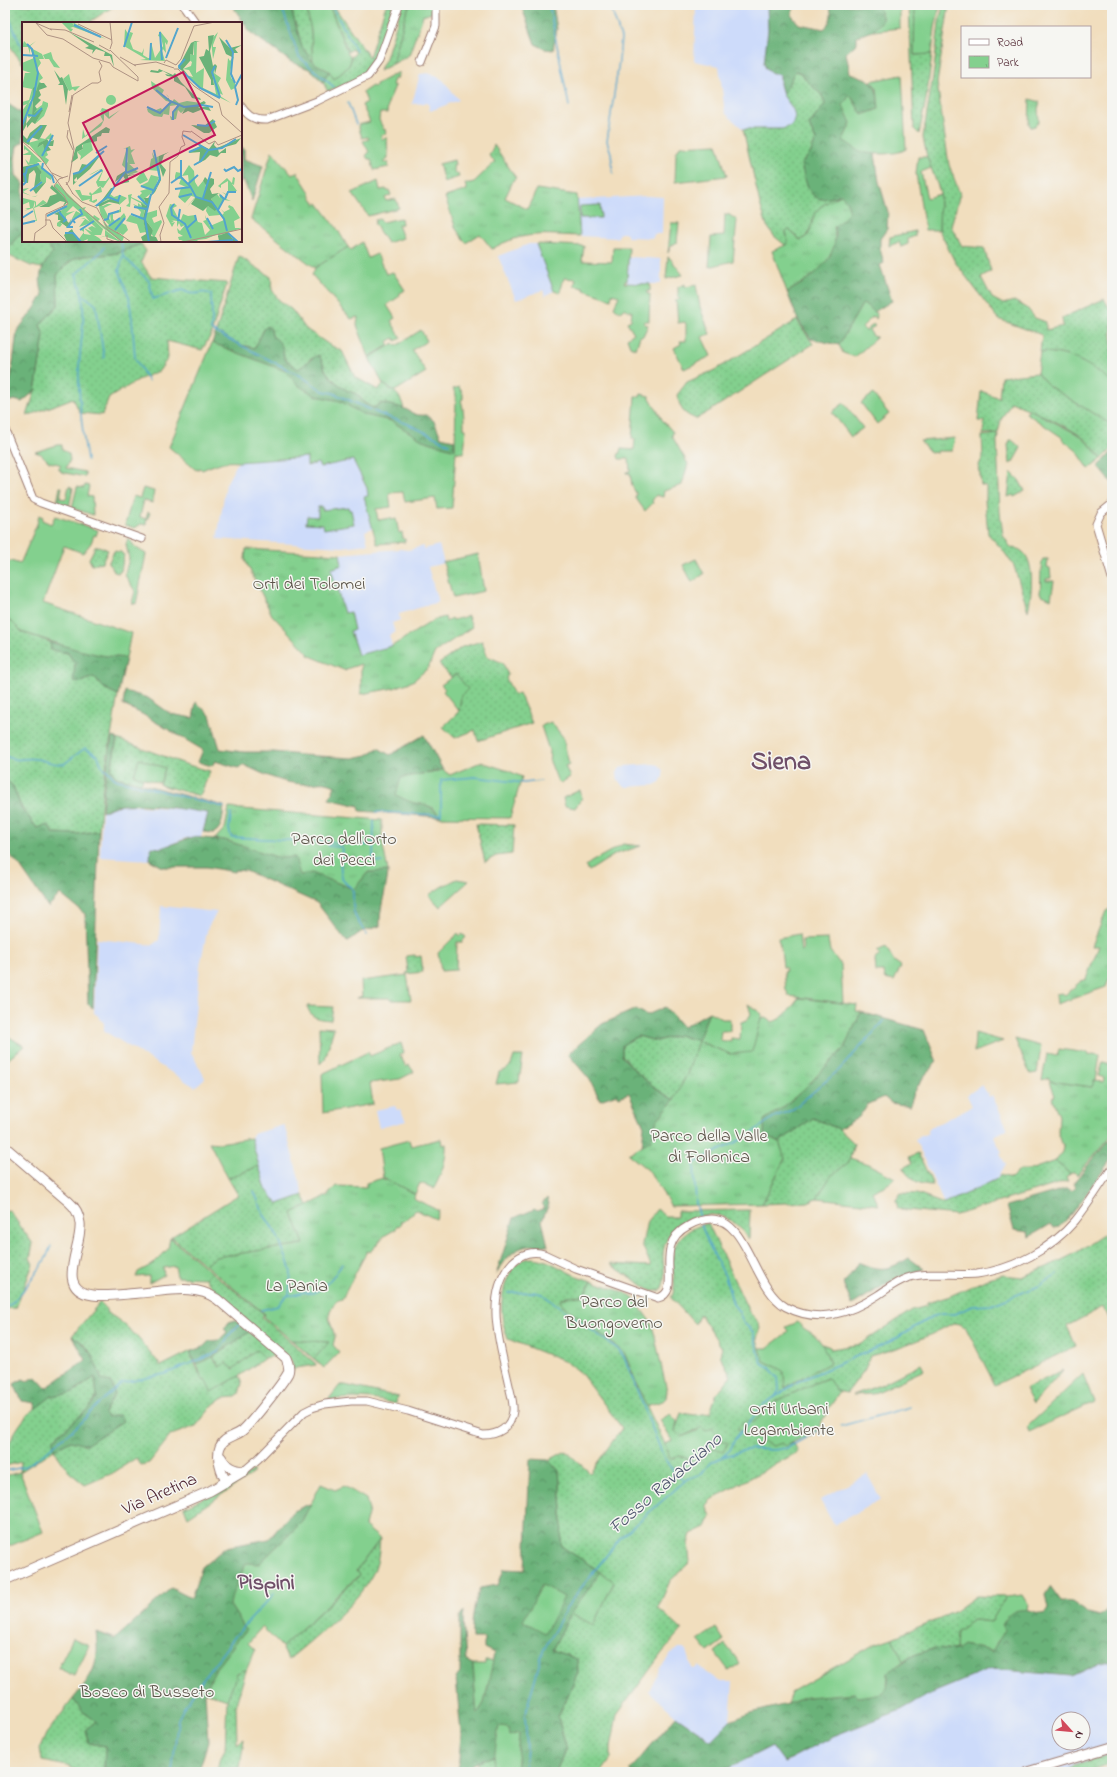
<svg xmlns="http://www.w3.org/2000/svg" width="1117" height="1777" viewBox="0 0 1117 1777" font-family="'Indie Flower',sans-serif">
<style>
.built{fill:#cddbfa;fill-rule:evenodd}
.grass{fill:url(#grass-dots);stroke:#66785c}
.forest{fill:url(#forest-crowns);stroke:#5a6852}
.park{fill:url(#park-tufts);stroke:#66785c}
.garden{fill:#83d08e;stroke:#66785c}
.lines{fill:none;stroke-linecap:round;stroke-linejoin:round}
.stream{stroke:#52a5cd;stroke-width:1.5}
.minor-casing{stroke:#9e7e74;stroke-width:9}
.major-casing{stroke:#9e7e74;stroke-width:11}
.minor{stroke:#fff;stroke-width:7}
.major{stroke:#fff;stroke-width:9}
.rail{stroke:#4a1f2b;stroke-width:1.5;stroke-dasharray:6 3;stroke-linecap:butt}
.labels{text-anchor:middle;dominant-baseline:central;stroke-width:3;stroke-linejoin:round;paint-order:stroke}
.park-label{font-size:18px;fill:#5b5449;stroke:#f6f6f2}
.street-label{font-size:18px;fill:#4a1f2b;stroke:#f6f6f2}
.water-label{font-size:19px;font-style:italic;fill:#4d556c;stroke:#f6f6f2}
.district-label{font-size:22px;font-weight:bold;fill:#6f4f68;stroke:#f6f6f2}
.town-label{font-size:26px;font-weight:bold;fill:#6f4f68;stroke:#f6f6f2}
.inset-river{fill:none;stroke:#52a5cd;stroke-width:2}
.inset-road{fill:none;stroke:#ae9283;stroke-width:1}
.view{fill:#c2185b;fill-opacity:0.15;stroke:#c2185b;stroke-width:2}
.inset-edge{fill:none;stroke:#4a1f2b;stroke-width:2}
</style>
<defs>
<pattern id="grass-dots" width="8" height="8" patternUnits="userSpaceOnUse"><rect width="8" height="8" fill="#83d08e"/><path d="M2 2h.1M6 6h.1" fill="none" stroke="#73b27b" stroke-width="1.8" stroke-linecap="round"/></pattern>
<pattern id="forest-crowns" width="20" height="18" patternUnits="userSpaceOnUse"><rect width="20" height="18" fill="#6ab279"/><path d="M2 6a3 3 0 1 1 6 0M12 15a3 3 0 1 1 6 0" fill="none" stroke="#599063"/></pattern>
<pattern id="park-tufts" width="24" height="20" patternUnits="userSpaceOnUse"><rect width="24" height="20" fill="#83d08e"/><path d="M3 7l-1-3M5 7V3M7 7l1-3M15 17l-1-3M17 17v-4M19 17l1-3" fill="none" stroke="#73b27b"/></pattern>
</defs>
<rect width="100%" height="100%" fill="#f6f6f2"/>
<filter id="ink" filterUnits="userSpaceOnUse"><feTurbulence type="fractalNoise" baseFrequency=".025" numOctaves="2"/><feDisplacementMap in="SourceGraphic" scale="8" xChannelSelector="R" yChannelSelector="G"/><feConvolveMatrix kernelMatrix="1 2 1 2 8 2 1 2 1" color-interpolation-filters="sRGB"/></filter>
<filter id="wash" filterUnits="userSpaceOnUse"><feTurbulence type="fractalNoise" baseFrequency=".012" numOctaves="4" result="noise"/><feDisplacementMap in="SourceGraphic" scale="16" xChannelSelector="R" yChannelSelector="G"/><feGaussianBlur stdDeviation="0.9" result="paint"/><feColorMatrix in="noise" values="0 0 0 0 0 0 0 0 0 0 0 0 0 0 0 0 0 1.4 0 .05"/><feComposite in="paint" operator="in"/></filter>
<g filter="url(#wash)">
<rect width="100%" height="100%" fill="#f1debe"/>
<!-- built -->
<g class="built">
<polygon points="696,5 767,5 768,30 764,63 767,70 780,75 781,90 795,113 794,122 791,126 782,129 743,129 725,113 719,66 694,61"/>
<polygon points="430,73 443,80 459,100 430,111 428,103 412,104 420,74"/>
<polygon points="648,196 663,197 662,234 654,234 653,238 627,237 627,233 620,233 618,237 615,238 580,236 577,200"/>
<polygon points="529,244 536,244 554,291 545,296 543,290 516,300 498,256"/>
<polygon points="629,257 661,259 661,284 627,284"/>
<polygon points="307,457 319,463 320,467 353,460 368,491 368,496 364,497 373,528 365,531 368,544 342,547 217,539 226,484 238,462"/>
<polygon points="439,545 444,563 428,567 438,602 399,614 400,620 392,623 395,633 389,635 392,646 358,656 350,631 354,630 350,612 344,613 331,568 342,565 340,554 400,549 408,550 423,546 423,549"/>
<polygon points="653,764 659,765 663,771 663,777 660,782 654,785 627,787 622,785 618,780 617,773 620,768 626,766"/>
<polygon points="125,805 181,809 208,813 201,837 186,838 161,848 151,847 150,860 100,857 102,812 114,807"/>
<polygon points="161,906 217,912 208,927 200,966 191,1052 205,1078 195,1087 104,1031 104,1023 100,1019 100,1017 94,1013 97,939 152,945 159,940"/>
<polygon points="982,1085 987,1093 990,1092 988,1094 989,1097 992,1095 1008,1129 994,1136 1002,1153 1000,1154 1006,1165 995,1180 944,1204 915,1139 928,1133 926,1130 972,1106 967,1095"/>
<polygon points="395,1106 397,1110 400,1109 406,1121 379,1128 375,1110"/>
<polygon points="284,1125 299,1178 303,1195 278,1205 266,1189 251,1138 253,1134"/>
<polygon points="867,1474 881,1499 834,1525 820,1500"/>
<polygon points="679,1648 683,1648 687,1650 692,1669 696,1669 698,1666 720,1682 733,1682 730,1721 711,1740 676,1716 649,1691 660,1668 672,1653"/>
<path d="M1112,1661V1753L1074,1764L1066,1772H721L772,1746L785,1762L833,1736L901,1710L930,1694L991,1669L1071,1676L1100,1663ZM1059,1719H1083V1743H1059Z"/>
</g>
<!-- grass -->
<g class="grass">
<polygon points="5,5 113,5 114,6 91,21 92,23 23,23 23,64 5,39"/>
<polygon points="290,5 306,5 311,31 313,62 302,47"/>
<path d="M329,5H336V9L369,57L386,5H394C384,24 383,59 367,73C356,81 340,86 328,92L323,82L329,71L334,79C341,73 353,66 351,56H353L355,53L352,49L348,52Z"/>
<polygon points="402,5 410,5 406,13 393,64 379,71 386,58"/>
<polygon points="909,5 915,5 914,55 932,54 927,94 919,134 914,129"/>
<path d="M943,5H949L937,83L949,165L960,194L951,226L962,246L984,248L991,271L981,277L992,298L1003,304L1014,301L1027,308L1035,318L1046,322V330L1063,326L1062,318L1104,299L1112,312V382C1088,365 1071,352 1040,352L1042,335L998,319L955,262L939,230L940,192L927,157L923,137L934,70L939,22Z"/>
<path d="M795,71L802,73C807,86 823,90 825,104L809,125L816,140L810,154L801,164L810,192L822,199L841,195L820,207C816,218 813,235 800,240L789,230L786,231L788,244L785,245L774,236L767,226L760,204L743,129H782L791,126C800,113 790,106 783,95Z"/>
<polygon points="454,160 455,165 453,166 455,174 458,173 459,177 444,182 439,164"/>
<polygon points="23,231 23,241 44,241 53,252 42,268 31,266 5,254 5,251"/>
<path d="M141,244L146,251L141,262L151,277L227,283L211,335L202,350L167,341L168,358L159,371L138,380L109,398L102,415L80,413L73,398L27,416L35,391L44,335L40,325L58,305L57,275C78,248 88,259 117,253C125,251 133,247 141,244Z"/>
<path d="M239,256L271,277L272,290L279,300L292,310L306,329L328,344L342,351L355,377L378,390L383,384C396,392 400,394 404,409L381,403L374,408C363,404 365,401 357,395C355,393 351,392 348,391C339,385 325,375 323,363L311,358L304,366L298,369L284,359L283,349L272,336L271,329H264L255,348L241,345L216,332Z"/>
<path d="M797,320L813,344L713,409L696,419C682,413 681,410 677,395L687,382L717,369Z"/>
<path d="M1037,373L1049,386L1112,425V449L1102,459C1095,450 1088,441 1078,434C1057,421 1033,411 1011,402L1001,420L998,433L983,434L984,421H978L981,391L999,398L1001,377Z"/>
<path d="M998,434L997,442L1000,512L1003,535L1011,548C1038,547 1032,594 1028,611L1014,566L1002,549L988,534L985,500H986V486L981,485L979,465L983,457L982,436Z"/>
<polygon points="1010,440 1012,440 1021,448 1013,462 1010,464 1008,445"/>
<polygon points="1011,472 1019,480 1025,491 1014,497 1013,495 1008,497"/>
<polygon points="99,546 108,550 102,563 92,565 89,559 95,547"/>
<polygon points="114,551 121,552 124,555 121,571 118,573 114,572 111,566 108,564"/>
<polygon points="5,615 22,632 50,642 51,650 68,653 75,664 80,682 94,677 104,688 118,695 103,785 99,831 77,834 53,833 48,825 38,829 21,807 13,786 5,779"/>
<polygon points="482,641 487,656 503,663 508,675 506,678 514,695 519,693 532,723 478,741 475,730 455,738 443,727 459,711 461,696 456,674 451,677 439,664 462,647"/>
<polygon points="117,739 188,765 210,771 200,796 160,785 165,768 139,759 134,775 143,778 141,783 116,777 111,770"/>
<polygon points="476,824 514,825 512,854 496,856 485,862"/>
<polygon points="415,955 416,957 421,956 423,972 406,974 408,971 406,956"/>
<polygon points="975,1033 1003,1041 974,1052"/>
<path d="M679,1035L698,1041L688,1072L674,1100C652,1087 638,1075 622,1055V1045L638,1036L656,1041Z"/>
<polygon points="813,1118 839,1129 854,1143 849,1162 831,1176 817,1198 808,1202 762,1204 785,1159 779,1142"/>
<path d="M918,1153L933,1185C919,1185 910,1180 903,1168L912,1163L909,1157Z"/>
<polygon points="1055,1161 1070,1174 1066,1178 1068,1181 956,1215 898,1209 896,1200 901,1193 917,1194 944,1204 995,1180 1000,1175 1011,1178 1020,1170 1030,1170"/>
<polygon points="259,1166 266,1189 278,1204 303,1195 308,1205 292,1213 304,1244 216,1257 205,1265 171,1237 238,1195 228,1178"/>
<path d="M657,1209L666,1217H677V1211L750,1210L749,1239C739,1225 726,1213 708,1215C684,1217 664,1230 663,1256C663,1268 668,1280 660,1291H651L610,1264L651,1266L642,1244L647,1221Z"/>
<polygon points="9,1210 33,1244 30,1258 33,1264 16,1308 5,1309 5,1211"/>
<path d="M708,1223L749,1312L756,1319L760,1327L757,1339L764,1361L779,1368L784,1372L785,1388C799,1378 815,1371 830,1363L822,1344L830,1347L831,1349L861,1344L912,1310L927,1306V1303L950,1296L985,1280L1003,1275L1022,1277L1047,1267L1074,1254L1109,1231H1112V1328L1103,1307L1067,1326L1076,1346L995,1385L966,1328L960,1324L953,1323C927,1338 899,1348 870,1356L865,1369L847,1393L836,1391L827,1378L815,1383L777,1401L754,1422L786,1445L794,1443L798,1452L712,1499L706,1505L711,1516L706,1527L691,1534L688,1544L690,1562L670,1581L658,1608L682,1630L662,1653L617,1715L611,1747V1758L601,1772H556L566,1747L558,1717L578,1673L577,1659L552,1650L571,1613L593,1625L614,1582L561,1546L562,1511L559,1471L549,1460L566,1451L590,1473L622,1428L580,1372L566,1362L508,1339C505,1330 502,1322 502,1312C500,1294 509,1258 532,1258C546,1258 560,1268 572,1274C579,1277 586,1279 592,1281L583,1296L568,1297L560,1300L562,1304L624,1352L638,1388L665,1444L670,1459L679,1456L697,1461L721,1440L701,1428L681,1437L675,1431L681,1413L695,1415L710,1413L716,1395L731,1376L720,1355L722,1348L700,1314L695,1324L671,1298C676,1289 674,1280 673,1270C670,1242 682,1230 708,1223Z"/>
<polygon points="211,1272 264,1314 262,1317 315,1363 316,1365 296,1368 292,1371 293,1364 291,1360 216,1294 205,1278"/>
<path d="M100,1302L105,1307L107,1313C129,1324 146,1347 161,1366L191,1351V1355L202,1379L205,1378L211,1391L239,1376L242,1383L239,1394L234,1397L223,1398L214,1404L196,1426L171,1435L149,1463L141,1465L136,1458L113,1473L85,1485L69,1472L54,1450L20,1472L21,1462L5,1466C5,1438 27,1410 51,1396C56,1393 64,1395 69,1393C78,1391 88,1382 95,1376L97,1397L89,1408L53,1440L54,1449L71,1441L107,1417L104,1413L115,1394C111,1390 105,1385 102,1380C90,1361 97,1349 72,1336Z"/>
<polygon points="249,1332 279,1355 265,1358 257,1350 233,1369 220,1367 213,1357"/>
<polygon points="291,1340 330,1342 314,1359"/>
<polygon points="921,1364 924,1370 873,1394 853,1395 880,1385"/>
<polygon points="1063,1370 1033,1404 1025,1389"/>
<polygon points="253,1470 253,1473 248,1477 188,1517 184,1507 227,1487"/>
<path d="M380,1539C379,1549 379,1559 375,1569C360,1603 316,1636 288,1660L282,1647L359,1576L356,1571Z"/>
<polygon points="976,1596 1006,1597 991,1622 973,1620 957,1632 956,1650 935,1648 914,1655 903,1661 892,1638 954,1612"/>
<polygon points="244,1670 246,1671 236,1704 237,1744 244,1739 240,1768 231,1768 230,1772 217,1772 219,1761 225,1750 227,1700 237,1673"/>
<polygon points="73,1699 82,1711 97,1721 85,1730 89,1743 105,1746 104,1772 80,1772 67,1766 42,1761 40,1748 46,1734"/>
<polygon points="1112,1753 1112,1763 1087,1772 1066,1772 1074,1765"/>
<polygon points="496,1755 492,1772 479,1772 478,1762"/>
</g>
<!-- forest -->
<g class="forest">
<polygon points="232,5 290,5 302,47 313,62 329,71 323,82 309,69 291,62 250,32"/>
<polygon points="521,5 553,5 557,29 553,50 545,49 535,44"/>
<path d="M767,5H793L792,16L799,24L824,29C831,22 833,14 829,5H820H876L880,9L883,20L873,31L857,36V43L846,53L850,73C876,82 876,81 879,109L862,115L851,96V123L843,140L862,152L875,154L879,182L888,212L887,229L880,239V249L884,263L880,265L892,301L874,312L863,303L839,345L811,339L798,320L787,292L803,283L836,236L834,227L841,195C835,196 828,199 822,199C808,199 804,175 801,164L810,154L816,140L809,125L825,104C823,90 807,86 802,73L795,71L783,95L780,84V75C772,73 766,72 764,63L768,30Z"/>
<polygon points="5,102 23,114 23,142 17,146 15,159 16,175 23,183 23,231 5,251"/>
<polygon points="241,147 244,149 244,159 263,166 252,201 244,181 241,182"/>
<path d="M44,241H139L141,244C133,247 125,251 117,253C88,259 78,248 57,275L58,305L40,325L44,335L35,391L22,402L14,400L5,403V393L11,378L17,331L35,308L43,295C37,274 41,269 53,252Z"/>
<path d="M267,326L271,329L272,336C282,342 283,348 284,359L298,369C306,365 310,358 319,355L323,363L325,370L333,380L348,391L357,394L365,404L374,408L381,403C388,405 396,406 403,408C415,413 412,416 427,415L434,421L441,437L454,440L455,450L422,440L391,421L364,415L340,401L316,396L299,386L285,371L212,343L216,332L241,345L255,348L264,329Z"/>
<polygon points="1112,452 1112,483 1098,466"/>
<polygon points="50,642 100,655 126,658 118,695 104,688 94,677 80,682 73,681 75,664 68,653 51,650"/>
<path d="M125,691L148,698L171,714L193,718L196,702L210,715L220,749L244,752H274L301,755L353,758L367,755L378,748L390,755L424,735L443,770L401,778L409,801C422,804 433,804 440,817L360,811L359,806L329,799L335,786C323,780 317,784 304,784C283,784 263,774 244,765L238,768L215,761L212,766L198,762L203,750L142,714L123,705Z"/>
<path d="M112,737L117,738L111,770L116,777L224,806C223,816 223,828 214,833L203,832L208,813C187,810 132,800 113,807C110,808 106,811 102,812L104,785Z"/>
<polygon points="5,779 13,786 21,807 37,828 48,825 53,833 77,834 99,831 93,1008 88,1004 85,914 60,894 48,907 20,866 5,850"/>
<path d="M192,837L225,840L280,858L295,857L312,873L354,889L368,872L388,871C387,890 379,907 380,926L361,932L347,942L317,903L246,871L235,870L234,872L207,867H163L150,860L151,847L161,848Z"/>
<path d="M665,1007L683,1027L709,1012L698,1041L679,1035L656,1041L638,1036L622,1045V1056C638,1075 652,1087 674,1100L657,1120L651,1140L642,1146L644,1126L629,1093L619,1097L617,1094L600,1100L590,1080L568,1054L602,1024L636,1009L647,1015Z"/>
<path d="M861,1012L924,1030L937,1062C924,1075 914,1088 910,1106L891,1103L884,1097L867,1105L859,1117L839,1129L813,1118L779,1142L764,1135V1120L782,1108L803,1090L844,1048Z"/>
<polygon points="1109,1140 1112,1142 1112,1158 1072,1214 1059,1227 1054,1228 1051,1224 1029,1237 1028,1232 1014,1230 1007,1206 1068,1188 1070,1191 1075,1188 1073,1183"/>
<path d="M547,1198L549,1204L542,1220L548,1246C519,1243 510,1251 496,1275L514,1218L535,1209L537,1211L544,1208L542,1204Z"/>
<path d="M909,1258L924,1269L896,1278L852,1305L843,1283L849,1277L858,1262C881,1272 888,1270 909,1258Z"/>
<polygon points="235,1320 249,1332 213,1357 197,1364 191,1355 191,1351 203,1347 209,1341 219,1340 227,1332 224,1329 229,1322"/>
<path d="M72,1336C90,1345 95,1361 102,1380L111,1382L115,1394L104,1413L107,1417L119,1415L123,1421L86,1445L71,1441L54,1450L53,1440L89,1408L97,1397L95,1377L71,1393L52,1396L35,1409V1403L22,1401L14,1384L23,1379L27,1381L36,1377L46,1388L86,1360Z"/>
<path d="M530,1459L549,1460L559,1471L562,1511L561,1546L601,1572L571,1613L552,1650L577,1659L578,1673L558,1717L566,1747L556,1772H516L519,1733L508,1736V1727L499,1726L496,1755L471,1765L470,1772H458L461,1734L456,1678L460,1673V1617L464,1611L463,1619L466,1661L473,1664L477,1714L484,1703L494,1653L484,1648V1638H472C471,1619 474,1605 480,1588L498,1585L504,1569L525,1570Z"/>
<path d="M312,1503L301,1523L259,1564H246L230,1605L246,1630L216,1668L205,1692L208,1742L200,1767V1772H104L105,1746L89,1743L85,1730L96,1721L82,1711L73,1699C93,1674 100,1665 96,1632L115,1639L171,1588L191,1598L202,1567L226,1547L269,1539L293,1511Z"/>
<path d="M1050,1586L1061,1601L1072,1602L1088,1613L1100,1616L1112,1605V1661L1100,1663L1071,1676L991,1669L930,1694L901,1710L833,1736L784,1762L772,1746L721,1772H631V1769L676,1716L711,1740L730,1721L751,1713L787,1704L807,1697L855,1693L858,1697L888,1684V1673L893,1668L914,1655L936,1648L954,1650L963,1645L992,1651C997,1635 1001,1611 1021,1609C1028,1609 1037,1613 1044,1614L1048,1608L1045,1594Z"/>
</g>
<!-- park -->
<g class="park">
<polygon points="410,5 431,5 434,12 423,16 409,55 393,64 406,13"/>
<polygon points="1030,99 1040,102 1038,109 1039,121 1035,126 1031,127 1029,124"/>
<path d="M494,145L516,178L514,179L505,198L527,209L537,189L577,195L580,236C546,235 524,230 492,249L480,234L466,243L456,229L445,197L467,190L465,184L474,182L495,162L489,156Z"/>
<polygon points="272,151 292,175 297,172 311,194 310,195 316,204 318,203 336,227 348,247 315,268 251,219"/>
<path d="M841,195C856,211 847,215 834,227C841,258 812,278 787,292L772,251L788,244L786,231L789,230L800,240C815,235 809,221 817,211C822,203 833,200 841,195Z"/>
<polygon points="955,438 952,451 937,451 937,453 930,452 920,441"/>
<polygon points="246,549 340,554 342,565 331,569 344,613 350,612 354,630 350,631 358,655 392,646 434,620 445,617 446,622 452,618 453,620 468,616 472,627 435,652 428,668 413,681 394,688 361,694 361,664 346,669 346,671 308,655 308,653 272,615 245,560"/>
<polygon points="478,554 484,591 453,598 443,562"/>
<polygon points="229,808 382,820 382,841 388,871 368,872 354,889 312,873 300,875 295,857 280,858 225,840 215,839 225,828"/>
<polygon points="623,844 641,846 616,854 589,871 586,866 591,862"/>
<polygon points="1112,908 1112,978 1110,977 1106,987 1057,1004 1056,994 1062,993 1065,995 1081,981 1086,979 1099,946 1092,946 1106,911"/>
<path d="M799,998L857,1005L856,1011L861,1012L844,1048L803,1090L782,1108L764,1120V1135L779,1142L785,1158L762,1204L671,1206L648,1170L628,1154L651,1140L657,1120L674,1100L688,1072L698,1041L730,1054L757,1031L760,1019L765,1018L772,1022C784,1019 792,1007 799,998Z"/>
<path d="M307,1006L333,1007L331,1020C319,1019 311,1019 307,1006Z"/>
<polygon points="319,1027 334,1028 325,1059 320,1064"/>
<polygon points="1015,1039 1041,1046 1037,1073 1030,1074"/>
<path d="M514,1056H523L519,1082L496,1084L499,1072C509,1070 511,1066 514,1056Z"/>
<polygon points="1103,1062 1112,1064 1110,1080 1112,1081 1112,1135 1077,1175 1074,1172 1070,1174 1055,1161 1062,1152 1063,1146 1058,1132 1059,1116 1052,1098 1055,1096 1050,1081 1091,1087 1094,1081 1103,1082 1104,1078 1099,1076"/>
<polygon points="383,1178 384,1180 386,1179 415,1194 414,1198 415,1199 439,1211 436,1219 416,1210 405,1220 400,1222 401,1224 399,1226 397,1225 396,1229 384,1236 370,1252 367,1251 342,1299 336,1301 330,1311 329,1318 335,1337 333,1345 339,1352 324,1368 314,1359 329,1342 291,1340 264,1317 265,1314 205,1265 216,1257 304,1244 292,1213 327,1196 336,1186 366,1187 366,1183"/>
<polygon points="592,1281 626,1293 634,1299 652,1324 667,1391 666,1398 663,1401 646,1406 624,1352 562,1304 560,1300 568,1297 583,1296"/>
<polygon points="1083,1374 1094,1402 1029,1432 1027,1427"/>
<path d="M340,1385H345L399,1397L395,1400L396,1404C369,1397 355,1397 328,1400Z"/>
<polygon points="20,1472 43,1532 5,1548 5,1476"/>
<polygon points="716,1628 724,1640 708,1652 698,1640"/>
</g>
<!-- garden -->
<g class="garden">
<path d="M306,5H329L348,54C357,63 341,73 334,79L329,71L313,62L311,31Z"/>
<polygon points="876,5 900,5 900,28 873,31 883,20 880,9"/>
<polygon points="915,5 940,5 935,28 932,54 914,55"/>
<polygon points="399,72 397,79 394,79 392,85 395,86 388,103 387,113 380,113 379,120 384,130 385,129 386,134 381,135 382,139 387,138 388,158 384,161 384,163 388,162 389,167 374,170 371,159 368,159 366,156 369,152 363,141 369,139 368,137 362,138 358,125 370,122 362,105 367,102 363,92 372,86 374,87 376,86 376,84"/>
<path d="M902,75L906,149C898,155 872,155 862,152C855,149 849,144 843,140L851,123L843,105L850,95L862,115L879,109L877,88L871,81Z"/>
<polygon points="717,144 727,176 675,182 676,153 680,146"/>
<polygon points="918,157 927,157 931,168 921,172 927,198 940,194 939,230 925,230 916,174"/>
<polygon points="378,181 380,190 386,189 387,191 389,190 391,195 385,198 386,201 396,199 399,208 368,216 352,193"/>
<polygon points="600,205 601,218 580,218 580,206"/>
<polygon points="725,214 727,216 728,214 737,220 733,261 709,267 711,237 724,236"/>
<polygon points="401,218 402,224 398,225 403,238 387,243 374,223 376,222 375,220 380,219 382,222"/>
<polygon points="671,223 679,223 677,242 671,246 668,253"/>
<polygon points="915,231 915,236 908,239 908,244 901,247 899,242 889,246 890,237"/>
<polygon points="362,242 368,258 377,254 386,274 393,272 405,290 399,294 400,296 387,305 395,318 391,321 401,338 396,341 394,338 387,342 389,345 369,357 357,325 358,317 351,319 312,275 315,268 348,247 351,250"/>
<polygon points="536,244 584,246 582,261 612,262 613,247 629,247 627,281 625,281 624,283 650,284 650,291 647,291 647,294 650,294 649,319 649,321 645,321 644,324 648,325 643,336 640,336 636,349 630,346 627,338 634,333 627,322 631,320 632,311 629,311 625,308 620,312 614,307 619,296 612,294 611,299 584,290 584,288 574,286 576,279 564,278 560,293 554,291"/>
<polygon points="668,257 669,257 683,275 666,279"/>
<polygon points="685,284 685,287 696,285 700,307 710,334 702,337 711,356 684,369 674,348 681,344 680,341 686,341 686,324 685,322 678,323 676,300 680,299 678,297 678,287"/>
<polygon points="863,303 876,313 876,319 873,316 862,327 866,331 873,324 875,326 869,330 873,336 877,337 855,357 843,353 839,345"/>
<polygon points="421,330 427,341 412,350 426,372 395,391 383,384 369,358 394,343 396,346"/>
<path d="M212,343L285,371L299,386L316,396L340,401L364,415L391,421L422,440L455,450L456,395L453,389L459,387L463,394V399L461,400C464,409 464,420 464,429H466L464,453L456,452L452,508L437,509L435,498L405,502L403,492L389,493L391,507L376,509L378,520L391,518V520L396,519L399,533L402,532L403,539H405V542L377,544L364,497L368,496L367,488L353,460L320,467L318,463L307,466V457L238,462C224,460 214,465 202,470L200,468L196,470L169,447Z"/>
<path d="M1040,352C1068,352 1090,364 1112,382V425L1049,386L1037,373Z"/>
<polygon points="641,394 649,396 663,421 673,432 672,436 688,464 682,485 664,491 663,497 656,495 652,501 653,503 645,511 635,497 637,495 632,486 630,473 626,473 626,472 630,471 629,459 619,459 618,456 621,449 634,450 635,439 632,439 635,396 640,397"/>
<polygon points="873,394 889,414 877,424 861,403"/>
<polygon points="844,403 863,428 851,437 832,412"/>
<polygon points="1029,409 1079,435 1090,445 1102,459 1089,469 1077,451 1062,439 1063,438 1026,413"/>
<polygon points="57,445 62,445 62,449 69,454 70,460 66,468 85,472 85,477 61,472 61,470 59,470 59,467 61,466 59,464 49,462 41,454 35,452"/>
<polygon points="85,485 89,486 87,496 92,497 93,515 72,508 77,487 84,488"/>
<polygon points="69,486 73,488 69,507 57,503 60,487 62,487 60,498 66,499"/>
<polygon points="143,488 154,491 152,503 143,500 142,503 143,504 140,517 146,519 148,512 150,513 146,522 147,525 141,524 135,528 125,525 133,496 140,498"/>
<polygon points="318,507 322,507 322,510 348,507 349,510 351,510 354,524 324,529 323,524 306,523 307,516 318,517"/>
<polygon points="39,515 43,517 42,520 51,524 55,516 98,530 96,536 94,535 91,543 83,553 64,546 43,603 131,633 126,658 100,655 75,649 22,632 5,615 5,565 11,561 20,564 37,524"/>
<polygon points="128,539 130,540 135,547 146,554 136,604 132,603 135,591 126,577 125,573 129,559 126,544"/>
<polygon points="696,559 704,574 692,582 683,565"/>
<path d="M1043,559H1048L1047,567L1050,568L1051,578L1046,579V581H1054L1051,599L1040,594C1041,586 1040,564 1043,559Z"/>
<polygon points="456,674 468,689 461,696 459,711 443,691 445,689 441,685"/>
<polygon points="551,722 563,737 569,764 565,766 570,777 561,783 558,782 549,759 551,757 541,726"/>
<polygon points="139,759 165,768 160,783 134,775"/>
<path d="M481,762L509,771L522,777L510,818L440,817C434,804 424,805 411,802C405,800 401,797 396,795L401,778L443,770L450,775Z"/>
<polygon points="580,790 582,798 575,808 565,806 563,798"/>
<polygon points="457,879 469,881 440,907 429,895 441,887"/>
<polygon points="458,933 460,936 462,934 466,937 462,942 457,942 456,970 441,971 438,953"/>
<polygon points="799,934 801,951 803,950 802,940 828,939 830,951 841,965 843,1003 789,996 786,990 784,971 786,971 785,967 783,967 781,949 778,938"/>
<polygon points="886,947 894,961 901,966 894,981 885,979 884,972 876,972 875,959 880,955 877,951"/>
<polygon points="407,975 411,1000 390,1000 390,998 357,998 362,996 361,981"/>
<polygon points="748,1004 762,1014 752,1052 730,1054 698,1041 709,1012 720,1017 721,1019 730,1019 730,1031 721,1031 720,1040 731,1042 731,1038 740,1039 741,1022 747,1020 751,1014"/>
<polygon points="5,1026 9,1028 6,1035 24,1046 5,1062"/>
<polygon points="401,1043 404,1053 400,1055 406,1067 409,1065 414,1072 400,1079 370,1083 373,1104 323,1113 322,1074 368,1052 370,1056"/>
<polygon points="1059,1049 1088,1053 1088,1056 1092,1055 1092,1054 1100,1055 1096,1081 1094,1081 1092,1087 1050,1081 1049,1078 1042,1080 1047,1054 1057,1056"/>
<polygon points="251,1138 259,1166 228,1178 209,1142 219,1143"/>
<path d="M441,1139L442,1145L446,1144C447,1159 441,1176 434,1188L420,1183L415,1194L386,1179V1178H383L379,1148L409,1140L411,1146Z"/>
<path d="M850,1158L868,1164L895,1178C888,1186 880,1187 872,1192L879,1205L817,1198L831,1176L849,1162Z"/>
<polygon points="170,1238 175,1242 211,1272 205,1278 177,1277 175,1266 163,1268 164,1275 149,1283 149,1276 136,1277 138,1272 153,1264 168,1249"/>
<path d="M798,1322C804,1330 806,1329 813,1334C822,1340 826,1353 830,1363C815,1371 799,1378 785,1388L784,1372L779,1368L764,1361L760,1348H767L789,1331L786,1327Z"/>
<polygon points="257,1350 265,1358 239,1376 211,1392 205,1379 202,1379 197,1364 213,1357 219,1367 226,1363 233,1369"/>
<polygon points="828,1378 836,1391 840,1392 829,1408 818,1429 786,1446 782,1443 773,1446 737,1429 747,1420 754,1422 777,1401 815,1383"/>
<polygon points="670,1414 677,1421 675,1431 681,1437 697,1431 701,1427 706,1431 712,1428 721,1440 728,1443 723,1452 713,1448 697,1462 680,1456 670,1459 665,1444 672,1441 660,1420"/>
<polygon points="321,1484 335,1490 344,1486 366,1499 369,1510 365,1526 380,1539 356,1571 359,1575 282,1647 262,1627 248,1643 255,1650 246,1671 244,1670 237,1673 227,1700 205,1692 216,1668 246,1630 230,1605 232,1595 246,1563 259,1564 301,1523"/>
<polygon points="601,1572 614,1582 593,1625 571,1613"/>
<polygon points="542,1585 564,1597 545,1633 523,1621"/>
<path d="M1023,1595L1028,1603L1027,1610C1014,1608 1007,1615 1001,1625L1005,1630L992,1651L963,1645L956,1650L957,1632L973,1620L991,1622L1006,1597Z"/>
<polygon points="73,1638 89,1646 74,1676 58,1668"/>
<polygon points="892,1638 903,1661 888,1673 887,1686 882,1693 858,1697 855,1693 807,1697 787,1704 791,1692 875,1644"/>
<polygon points="725,1644 740,1663 729,1671 715,1652"/>
<polygon points="485,1661 493,1661 484,1703 477,1714 473,1664 485,1664"/>
<polygon points="499,1726 508,1727 509,1736 519,1733 516,1772 492,1772"/>
</g>
<g class="lines">
<!-- stream -->
<g class="stream">
<polyline points="281,5 299,57 334,87"/>
<polyline points="331,5 356,50"/>
<polyline points="549,5 569,106"/>
<polyline points="610,5 621,38 619,61 607,141 611,153 613,173"/>
<polyline points="5,8 23,51"/>
<polyline points="348,103 356,124"/>
<polyline points="121,241 123,256 119,270 129,297 132,319 135,358 148,381"/>
<polyline points="5,247 6,245"/>
<path d="M123,256L149,281L153,299L182,290C197,298 199,289 211,294L212,319L211,330L301,376L323,391L333,393L380,414L408,424L449,444"/>
<polyline points="82,294 96,305 104,358"/>
<path d="M87,460C82,429 78,399 79,368C80,344 86,319 82,295C81,288 78,281 76,274L101,252L104,247"/>
<path d="M5,756C20,763 22,757 36,759C45,760 54,765 64,764L85,748L98,756L102,766L105,769"/>
<polyline points="106,769 114,778 118,780 224,807"/>
<polyline points="376,812 441,815 441,780 475,777 524,783 541,781"/>
<polyline points="231,814 229,829 231,837 374,845"/>
<polyline points="374,820 373,861 382,862"/>
<path d="M328,842V846L342,847C341,862 336,880 352,888C354,894 353,897 353,904C353,917 360,924 367,935"/>
<polyline points="254,1191 263,1213 277,1235 288,1262 291,1273 289,1295 284,1298 278,1306 261,1310"/>
<polyline points="700,1218 696,1204 694,1163 746,1137 774,1117 792,1110 840,1069 884,1021"/>
<polyline points="701,1224 708,1243 725,1276 733,1304 739,1312 743,1322 753,1332 760,1358 762,1363 770,1368 778,1378 779,1390 775,1397"/>
<polyline points="508,1293 533,1292 542,1294 619,1350 624,1357 664,1458 674,1472 684,1481"/>
<path d="M289,1295C296,1296 298,1293 304,1292C306,1292 308,1293 311,1293C322,1292 337,1273 342,1264"/>
<path d="M5,1307C14,1306 41,1267 46,1258C48,1254 49,1250 51,1246"/>
<polyline points="841,1426 910,1407"/>
<polyline points="723,1457 741,1451 753,1449 774,1450 787,1448 818,1431"/>
<path d="M5,1471L24,1467L37,1459L81,1423L96,1406L122,1383L165,1374L218,1352C226,1342 229,1331 240,1325"/>
<polyline points="172,1772 178,1719 183,1709 202,1680 236,1635 274,1594"/>
<polyline points="524,1772 527,1749 525,1714 543,1651 570,1602 621,1537 687,1479 701,1474 710,1463 722,1457 730,1450 735,1439 764,1404 799,1381 892,1341 931,1317 941,1314 955,1314 973,1306 991,1305 1039,1286 1057,1274"/>
</g>
</g>
</g>
<g filter="url(#ink)">
<g class="lines">
<!-- minor casing -->
<g class="minor-casing">
<g id="minor">
<polyline points="183,5 196,23"/>
<polyline points="422,62 436,26 436,5"/>
<path d="M241,106C247,116 255,121 267,120L317,101L368,76L379,61L399,5"/>
<polyline points="5,430 33,499 41,503 142,539"/>
<polyline points="1112,504 1101,513 1096,524 1112,578"/>
<path d="M244,1471L258,1459L304,1412L312,1408L325,1404L351,1401H367L408,1411L483,1435C498,1435 511,1428 513,1411C514,1402 510,1391 508,1381C500,1344 483,1294 513,1262C521,1254 533,1250 544,1254L576,1269L658,1298C685,1291 650,1246 688,1226C695,1222 704,1219 711,1219C748,1219 753,1288 786,1307C818,1324 849,1314 878,1295C887,1289 896,1282 907,1278C929,1271 954,1276 977,1274C1014,1269 1051,1249 1075,1221C1089,1204 1100,1185 1112,1168"/>
</g>
</g>
<!-- major casing -->
<g class="major-casing">
<g id="major">
<path d="M5,1147L69,1202C75,1207 79,1214 80,1223C83,1246 53,1290 93,1295C108,1297 124,1294 139,1293C164,1292 195,1283 217,1299L286,1358C288,1363 290,1368 288,1373C283,1383 251,1423 242,1431C234,1437 224,1437 220,1447C216,1457 221,1474 227,1482"/>
<path d="M221,1457C227,1467 232,1470 244,1471"/>
<polyline points="5,1580 210,1491 244,1471"/>
<polyline points="1027,1772 1112,1747"/>
</g>
</g>
<!-- minor -->
<use href="#minor" class="minor"/>
<!-- major -->
<use href="#major" class="major"/>
<!-- rail -->
<polyline class="rail" points="1097,1772 1112,1767"/>
</g>
</g>
<g class="labels">
<!-- park labels -->
<g class="park-label">
<text x="309" y="585">Orti dei Tolomei</text>
<text x="344" y="840">Parco dell'Orto<tspan x="344" dy="21">dei Pecci</tspan></text>
<text x="709" y="1137">Parco della Valle<tspan x="709" dy="21">di Follonica</tspan></text>
<text x="297" y="1287">La Pania</text>
<text x="614" y="1303">Parco del<tspan x="614" dy="21">Buongoverno</tspan></text>
<text x="789" y="1410">Orti Urbani<tspan x="789" dy="21">Legambiente</tspan></text>
<text x="147" y="1693">Bosco di Busseto</text>
</g>
<!-- street labels -->
<g class="street-label">
<text transform="translate(160 1495) rotate(-24)">Via Aretina</text>
</g>
<!-- water labels -->
<g class="water-label">
<text transform="translate(666 1484) rotate(-41)">Fosso Ravacciano</text>
</g>
<!-- district labels -->
<g class="district-label">
<text x="266" y="1584">Pispini</text>
</g>
<!-- town labels -->
<g class="town-label">
<text x="781" y="763">Siena</text>
</g>
</g>
<!-- overview -->
<g transform="translate(22 22)">
<rect width="220" height="220" fill="#f1debe"/>
<path d="M39,0H50L52,4L51,0L54,2L84,17L51,5L48,6L51,7L49,10ZM103,7L107,13L108,10L111,11L108,19L111,27L120,31L122,26L121,33L126,36H128L129,20L133,36L141,24L139,15L136,14L138,9L146,19L145,23L143,20L144,31L141,27L140,29L143,39L118,38L124,37L102,24ZM196,10L191,23V25H194L191,37L189,18ZM2,19L7,24L14,19L7,25L20,32L22,37H17L19,41L15,47L21,56L17,59L19,61L14,69L11,67L12,73L6,82L10,78V94L7,96L4,93L0,102V89L5,82L0,84V80L7,78L10,67L0,65L3,51H9L0,48V41L12,36L8,26V32L6,25H0ZM172,20H175L174,51L182,46L181,66L194,72L190,50L192,46V51L199,56L196,61L201,73L197,71L198,74L209,81L178,66L164,53L171,55L167,48L161,47L169,44L170,40L167,38L168,32L172,33ZM212,34L208,50L209,56L213,60V66L209,68L204,58L206,36L208,39ZM129,59L142,68L140,72L144,76H147L144,72L146,74L147,76V78L150,80L152,77L157,81L165,79L179,81L170,85L167,84L159,91L156,88L154,97L149,98L148,94L150,95L155,83L148,84L147,93L142,92L140,87L141,89L148,80L144,79L130,66ZM21,79L26,81V84L22,94L13,102L20,89L12,91L13,88L20,83ZM80,86L87,88V95L98,88L87,97L82,92V98L79,104L60,117L61,107L63,114L81,99L78,93L80,88L77,92ZM29,111L31,118L25,117L18,121L15,126L21,122L26,133L23,135L27,138L24,143L6,121L17,118L18,116L23,117ZM2,123L20,140H15L30,155L29,158L24,155V160L16,165L19,158L18,153L20,150L12,142L6,143L3,137L7,141L9,133H0L7,130L3,127L2,129ZM104,129V139L116,150L107,153L103,149L104,147L100,143ZM130,130L133,136L137,134L138,137L137,149L127,148L129,137L131,136ZM167,143L172,149L173,160L176,165L181,159L184,162L181,176H173L165,185L173,175L169,174L163,181L156,175L159,166L164,165L157,162L159,157H153V154L154,150L159,151L158,154L167,162L166,153L160,154ZM80,147L81,149L77,159H84L88,154H89L81,166L79,165L80,170L70,173V179L75,177V179L72,181L67,179L68,177L60,179L53,168H58L60,173L69,174L67,172L68,170L70,172L79,164L76,165L74,160L80,150L77,148L70,152L67,153L76,148ZM129,153L137,155L132,169L122,177L124,184L109,176L108,185L104,184L107,181L106,173L110,172L109,175L122,181L117,174L120,171L118,169L125,167L118,164L126,160ZM211,155L213,156L212,163L210,162L215,169L206,171L204,177L209,179L202,178L196,187L200,193L202,191L199,187L202,190L208,187L206,185L207,183L211,185L218,196L212,199L213,206H220L198,213L199,215H196V212L184,217L185,220L184,217L175,218L177,220H157L161,218H157L156,215L161,214L156,211L155,206L158,209L163,203L159,205L157,201L155,205V199L149,198L152,199L149,201L153,200L150,205L144,194L148,182L152,183V181L155,184L151,186L158,200L161,192L166,194L173,193L176,200L180,201L183,213L188,208L181,199L184,198L183,193L188,204L202,198L198,193L187,194L184,189L185,184L194,185L189,177L195,172L198,176L197,171L203,177L204,173L200,170L204,172L206,170V159L199,163V166L196,164L205,156L210,161ZM35,161L81,207L79,213H72L77,216L83,214V208L99,220L82,214L77,216L81,220H65L66,217L59,220L57,217L62,210L59,208L62,206V212L69,213L62,206L70,210L66,206L70,204L74,206L69,201L57,205L63,197L59,196H62L68,200L63,194L50,197L46,204L51,205H45L41,201L38,205L35,204V201L40,197L39,202L41,201L46,204L54,189L60,192L51,184L44,191L53,189L44,194V198L39,193V189L46,182L31,166ZM7,166L1,170L12,175L16,173L13,175L1,171V176L13,179L11,187L13,184V180L14,179V184L21,178L25,181L12,186L15,199L8,198H14L11,186L2,189L6,187L3,186H8L7,180L0,183V167ZM88,172L92,175L98,173L105,176L97,183L96,179L94,181L89,176L79,181ZM50,177L60,186L64,185L62,188L71,195L72,193L78,197L76,199L84,206L80,198L84,203L83,201L86,204L87,203L79,194L77,184L78,183L81,184L85,182H90L82,186L89,200L88,192L97,188L98,187V185H99V190L91,192V197L94,200L102,191L104,195L100,201L104,203L106,208L101,213L94,209L102,215L100,220L81,206ZM116,181L123,187L121,196H118L121,197L124,210L118,211L115,202L104,199L108,193L117,196L119,190L111,182L116,184ZM135,188V194L130,196L132,201L139,198L140,200L132,216L129,211L131,208L123,197L125,191Z" fill="#83d08e"/>
<path d="M47,10L90,33L92,45L88,34H82L83,30L74,27L70,32L71,28L63,26L67,24ZM192,13L188,29L191,44L193,42L195,44L193,52L192,46L190,49L192,63H189V58L177,35L182,34L184,27L187,29L186,14ZM197,15L208,26L220,23L213,27L216,31H211L210,35L204,32ZM173,19L178,20H172L171,33L168,32V39L161,47L166,53L156,46L169,21ZM137,47L151,53L155,49L153,51L159,60L174,75L178,76L179,78L170,76L163,65L152,59V55L145,54L143,52L148,53L141,49L136,51L128,50L129,48L136,49ZM32,48L38,56L40,55L46,67L44,83L41,63H36L38,61ZM17,61H22L25,65L17,68L19,73L16,76L19,78L13,84L15,87L12,91L18,87L21,88L13,102L10,100L5,106V102L0,111L2,97L5,94L4,102L10,94L11,66L14,64V69ZM182,79L184,81L176,86L186,84L189,89L181,87L171,91L166,89L160,92L164,85H170ZM191,97L195,105L187,111H182L169,103L182,104ZM18,103H25L17,118L9,115L7,123L0,119V112L5,117L8,111ZM84,105L88,107L87,111H80L79,114L75,115V119L60,123L61,127L55,130L56,136L49,141L54,125ZM219,116L214,122L196,127L197,131L204,126V131H199L195,135L188,133L183,138L171,144L177,140L178,130L166,131L178,124L175,121L187,127L193,119L192,123L195,126ZM25,117L27,120L32,118L31,124H26L29,128L23,130L21,122L15,126L17,121ZM147,130L142,133L139,142L144,148L141,155L137,142L139,158L133,170L128,175L123,197L131,208L129,214L134,215L136,219L121,220L119,215L124,212L121,197L117,196H121L123,188L120,186L119,181L124,184L122,176H126L135,165L137,155V134ZM80,131L68,147L55,158V155L52,158L53,160L55,159L51,163V151H56L60,142L66,143ZM13,142L20,150L18,153L19,159L14,165L24,160L14,172L10,166H12L14,152L12,148L7,152L6,161L0,160V145ZM103,149L106,153L116,152L106,154L107,160L98,162L103,157L101,154L93,160L95,154ZM183,155L186,158L189,156L192,157V162L188,167L190,172L197,171L189,177L195,186L193,189L186,184L181,189L169,182L174,175L181,176L184,163L181,159ZM30,163L46,180L41,184L43,180L38,179L27,185H17L25,181L28,174L35,172L28,166ZM89,166H92L87,175L79,181L88,177L96,178L97,175V182L87,180L79,184H72L78,181ZM42,187L39,188V193L47,201L49,197L48,202L45,205L38,200L39,198H36V193L32,192ZM50,207L53,213L59,220H45L42,213ZM206,210L210,216L217,220H185L197,219L196,214Z" fill="#6ab279"/>
<path d="M69,120L71,128L58,138L59,134L55,130L61,127V122ZM121,149L126,158L118,162L114,157Z" fill="#83d08e"/>
<path d="M47,52L50,65L58,64L53,69L51,67L47,69L41,57ZM128,86L134,88L139,86L142,91L140,95L132,94L126,90L125,87Z" fill="#83d08e"/>
<path d="M29,30L31,37L38,46L32,45L27,37H23L21,33ZM84 78a5 5 0 1 1 10 0a5 5 0 1 1-10 0ZM108,124L109,128L113,127L109,131L113,142H106L105,126L101,127Z" fill="#83d08e"/>
<path class="inset-river" d="M52,3L79,15M138,10L140,38M204,18L211,30L209,52L213,61M102,25L110,0M1,33L16,34M144,36L156,6M128,38L129,21M193,44L190,50L198,75M158,47L157,44L163,37M162,51L178,66L198,76M213,65L216,78L214,83M213,65L220,52M134,68L148,79L162,85L180,83L191,85M125,85L138,91L149,80M6,93L13,94L20,86M151,98V90L157,83M175,103L185,104L193,99M0,104L12,73L16,51L10,27L5,22M161,113L186,128L179,139L172,143M5,120L20,104M187,128L200,126L214,117M167,130L179,125M74,131L85,124M20,134L31,113M159,138V155L168,164L174,175L190,180L202,197L205,209M21,141L20,146L30,154L32,161M202,147L204,149L212,145L216,149L220,147M104,150L105,126M104,151L116,146M51,152L58,150L82,129M0,153L4,151L5,146L17,142M149,161L159,154M166,162L176,153M1,163L4,160L3,152M57,164L80,148M119,164L131,168M153,167L169,165M8,169L20,160M130,172L138,157L132,128M116,174L125,183M86,175L96,179L98,173M157,175L170,172M181,176L189,150M203,177L206,170H214M152,182L149,186L150,193L163,202L169,216M74,184L85,175L103,150M112,185L125,187M196,188L202,177L198,173M37,190L44,198L41,200M109,192L122,197M25,194L45,184M0,196L11,189M185,196L191,207M82,198L86,197L87,192L97,189M156,199L158,187M53,201L51,198L60,192L58,187M0,202L13,199M87,204L98,196M51,205H46L51,198M165,206L174,198L173,193M58,208L72,199M93,208L103,196M43,211H51L59,220M206,211L216,220M127,220L123,197L129,172M185,220L211,218"/>
<path class="inset-road" d="M13,0L25,13L41,17L71,36L88,41L91,45L116,59M88,0L90,21L88,27M14,1L30,8M56,2L90,18M28,7L43,8L72,20M77,23L88,29M88,28L116,55V59M98,35L114,44M142,41L144,38L154,43L159,37L172,4L193,0M112,43L134,40L152,46M152,47H156L172,64L197,81L200,93L220,111M76,61L79,59L77,50L80,44L77,39M47,90L50,73M46,108L45,115L51,128M169,109L187,122L193,119L196,123L220,113M0,119L19,136L46,174L100,220M30,151L41,156M44,160L51,172M44,163L47,159L52,127L46,101L51,73L70,61H76M50,171L60,180L75,186L85,205L97,212M23,198H28L31,206L45,220M95,210L109,220M85,213V217L94,220M12,220L13,211L24,203V192L46,182L42,174L32,164L37,157L46,154M139,220L138,213L142,201L137,185L147,171L148,140L156,134L159,125L163,123L160,115L161,109L169,110M161,220L220,207"/>
<path class="view" d="M161,50L193,113L93,164L61,101Z"/>
<rect width="220" height="220" class="inset-edge"/>
</g>
<!-- margin -->
<rect width="1117" height="1777" fill="none" stroke="#f6f6f2" stroke-width="20"/>
<!-- legend -->
<rect x="961" y="26" width="130" height="52" fill="#f6f6f2" stroke="#b1a0a2"/>
<rect x="969" y="39" width="20" height="6" fill="#ffffff" stroke="#b1a0a2"/>
<text x="997" y="46" font-size="12" fill="#4a1f2b">Road</text>
<rect x="969" y="56" width="20" height="12" fill="url(#park-tufts)" stroke="#b1a0a2"/>
<text x="997" y="66" font-size="12" fill="#4a1f2b">Park</text>
<!-- north arrow -->
<g transform="translate(1071 1731) rotate(117)"><circle r="19" fill="#f6f6f2" stroke="#b1a0a2"/>
<path d="M0-3L7 15L0 10L-7 15Z" fill="#d1495b"/>
<text y="-6" font-size="11" font-weight="bold" text-anchor="middle" fill="#4a1f2b">N</text>
</g>
</svg>
